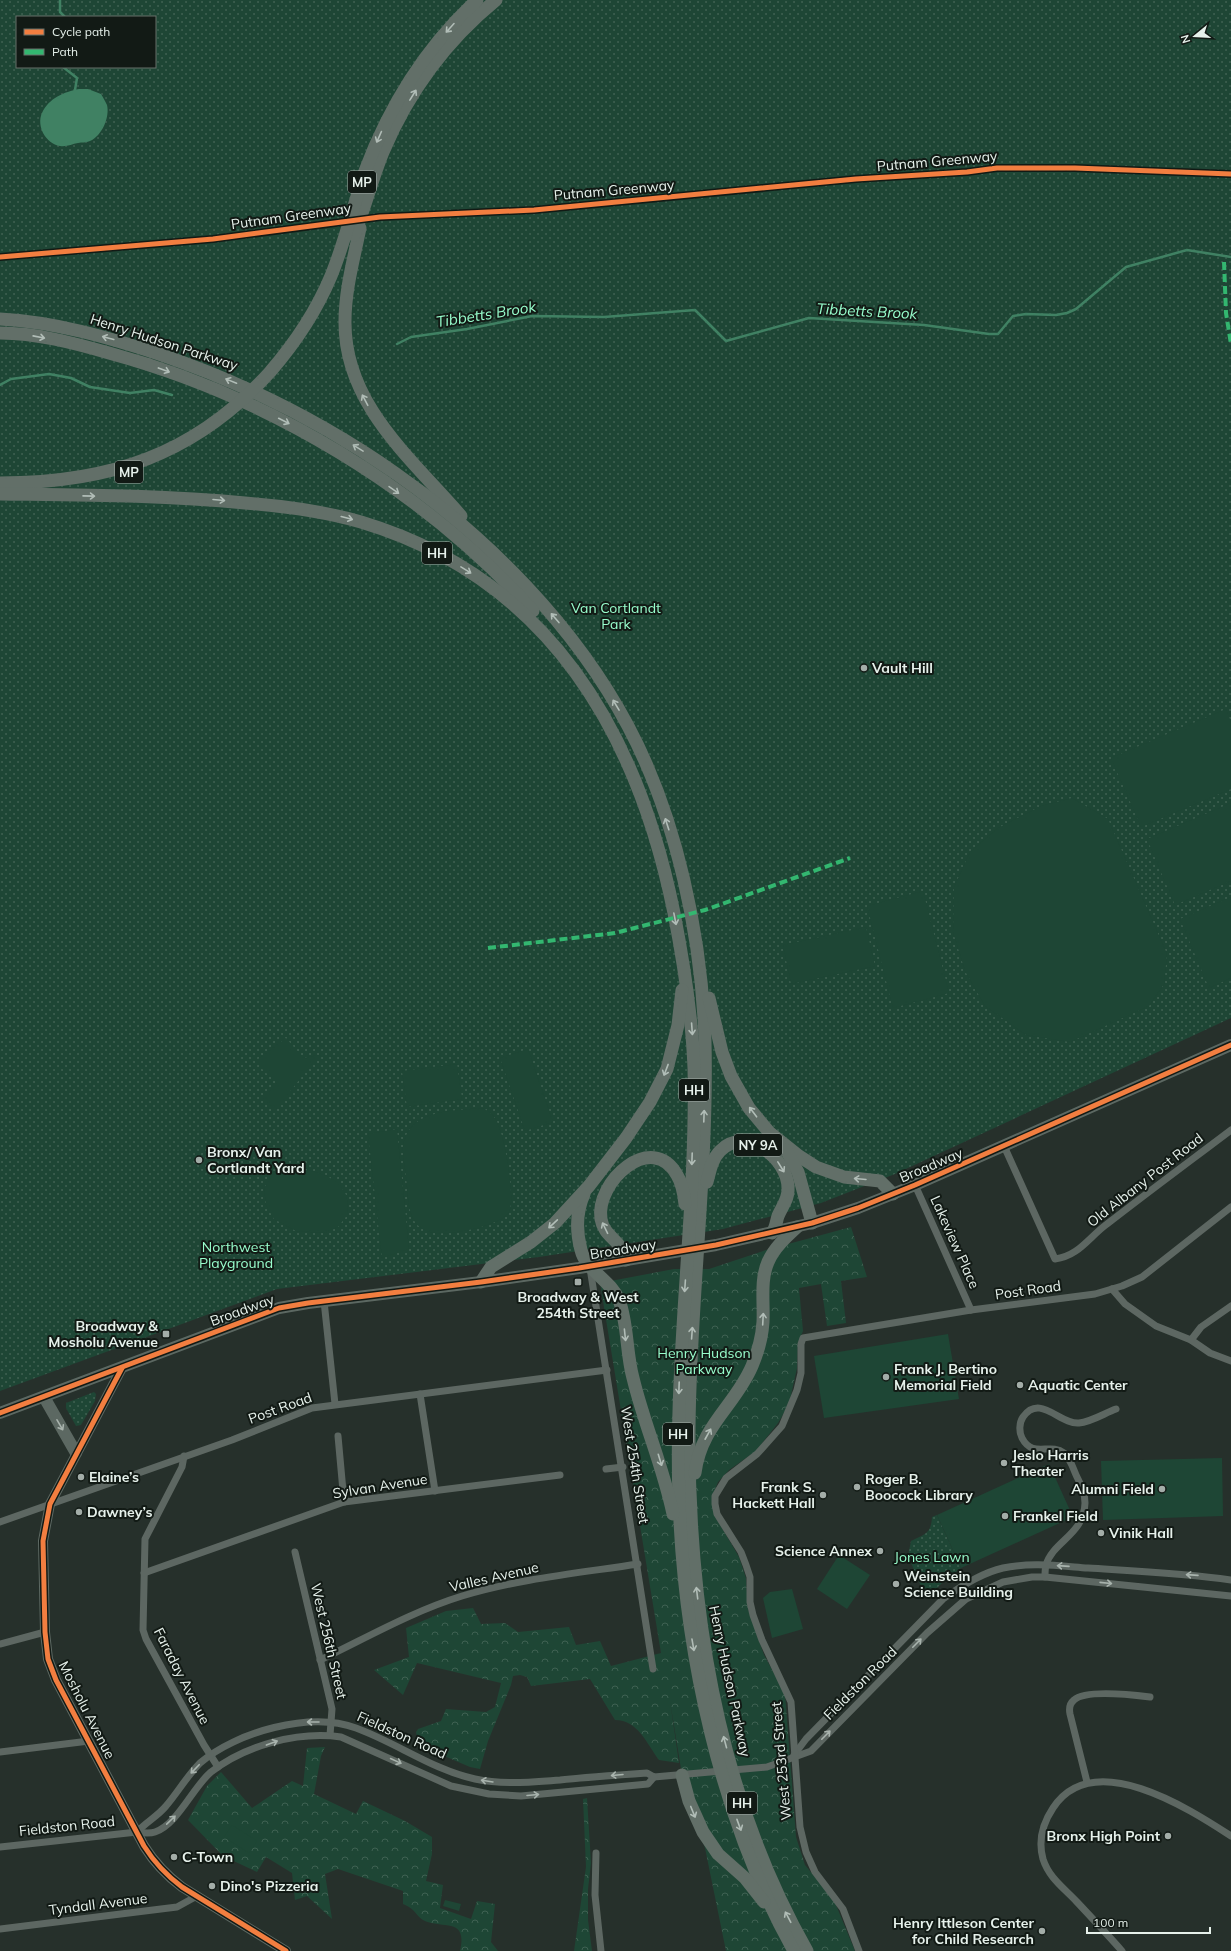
<svg xmlns="http://www.w3.org/2000/svg" width="1231" height="1951" viewBox="0 0 1231 1951" font-family="Mulish,sans-serif">
<style>
.forest{fill:url(#forest-crowns)}
.park{fill:url(#park-dots);fill-rule:evenodd}
.garden{fill:#1e4635}
.water{fill:#408163}
.lines{fill:none;stroke-linecap:round;stroke-linejoin:round}
.stream{stroke:#408163;stroke-width:2.5}
.street{stroke:#5d6762;stroke-width:7}
.secondary{stroke:#5e6a64;stroke-width:10}
.primary{stroke:#5c6862;stroke-width:12}
.highway{stroke:#626f68;stroke-width:13}
.quiet{stroke:#33b770;stroke-width:4;stroke-dasharray:8 4;stroke-linecap:butt}
.cycleway-casing{stroke:#121a15;stroke-width:8}
.cycleway{stroke:#f27e40;stroke-width:5}
.oneway{stroke:#b1bdb7}
.oneway2{stroke:#a8b3ad}
.poi-dot{fill:#a3ada8;stroke:#121a15;stroke-width:1.5}
.labels{text-anchor:middle;dominant-baseline:central;stroke-width:4;stroke-linejoin:round;paint-order:stroke}
.shield{fill:#121a15;stroke:#a6b0ab;stroke-width:1}
.shield-label{font-size:13px;font-weight:bold;fill:#e6f1eb}
.street-label{font-size:14px;fill:#e6f1eb;stroke:#121a15}
.park-label{font-size:14px;fill:#98fdcc;stroke:#121a15}
.poi-label{font-size:14px;font-weight:bold;fill:#e6f1eb;stroke:#121a15;text-anchor:start}
.water-label{font-size:15px;font-style:italic;fill:#97fdcc;stroke:#121a15}
</style>
<defs>
<pattern id="forest-crowns" width="20" height="18" patternUnits="userSpaceOnUse"><rect width="20" height="18" fill="#1e4635"/><path d="M2 6a3 3 0 1 1 6 0M12 15a3 3 0 1 1 6 0" fill="none" stroke="#3f6152"/></pattern>
<pattern id="park-dots" width="8" height="8" patternUnits="userSpaceOnUse"><rect width="8" height="8" fill="#1e4635"/><path d="M2 2h.1M6 6h.1" fill="none" stroke="#3f6152" stroke-width="1.8" stroke-linecap="round"/></pattern>
</defs>
<rect width="100%" height="100%" fill="#26302b"/>
<!-- forest -->
<g class="forest">
<path d="M851,1227L867,1277L841,1281L846,1323L827,1326L821,1284L799,1288L803,1331L798,1343L797,1368L789,1404L778,1423L756,1451L729,1470L718,1482L712,1497L719,1523L739,1557L746,1578L748,1609L764,1655L785,1693L796,1837L805,1865L834,1900L855,1951H726L705,1848L682,1775L670,1701L679,1763L659,1760C647,1744 638,1720 615,1720L590,1679L531,1686L527,1677L520,1675L513,1676L511,1685L488,1741L480,1769L470,1767L414,1743L417,1737L416,1732L418,1729L441,1721L446,1709L486,1712L495,1707L501,1683L417,1663L403,1695L374,1670L409,1657L406,1628L446,1611L473,1608L481,1624L505,1623L518,1632L569,1627L576,1645L600,1641L611,1666L661,1653L600,1283L674,1269H709L766,1250Z"/>
<path d="M325,1747L321,1756L314,1794L356,1814L363,1801L405,1821L432,1837V1854L426,1881L443,1885L440,1908L471,1919L477,1901L495,1904L491,1942L498,1951H460C468,1916 442,1930 423,1920C415,1915 416,1909 403,1904V1891L338,1869L325,1874L332,1919L307,1896L295,1900L292,1873L266,1857L257,1872L223,1856L188,1820L207,1786L221,1772L252,1808L292,1781L303,1786L307,1748Z"/>
<polygon points="587,1798 591,1863 588,1889 588,1920 592,1951 574,1951 586,1867 583,1799"/>
</g>
<!-- park -->
<g class="park">
<path d="M0,0H1231V1018L895,1174L821,1203L723,1229L539,1257L277,1289L0,1391ZM17,17H155V67H17Z"/>
<polygon points="94,1392 96,1394 95,1401 81,1425 76,1426 66,1408 66,1403"/>
<path d="M937,1515L961,1568L945,1580L931,1594L924,1593L908,1556L911,1541C925,1534 931,1534 932,1517Z"/>
</g>
<!-- garden -->
<g class="garden">
<polygon points="1226,709 1231,722 1231,789 1141,827 1111,758"/>
<polygon points="1072,798 1108,819 1167,954 1164,984 1149,1006 1070,1042 1026,1035 985,1006 965,971 953,932 954,887 970,852 998,828 1041,806"/>
<polygon points="1231,803 1231,881 1175,905 1147,839"/>
<polygon points="923,891 949,993 893,1008 867,906"/>
<polygon points="1231,897 1231,978 1209,988 1180,919"/>
<polygon points="866,927 875,966 791,984 783,945"/>
<polygon points="286,1038 303,1058 319,1055 276,1109 263,1099 277,1083 263,1070 257,1060"/>
<polygon points="528,1049 553,1122 525,1131 500,1058"/>
<polygon points="457,1064 462,1099 407,1107 402,1071"/>
<path d="M480,1108C487,1109 492,1113 496,1120C504,1133 516,1198 509,1212C501,1226 451,1235 435,1233C428,1232 419,1228 415,1222C407,1210 408,1191 406,1177C405,1166 401,1151 404,1141C413,1109 454,1111 480,1108Z"/>
<polygon points="397,1129 409,1249 382,1258 368,1134"/>
<path d="M285,1167C307,1170 336,1172 346,1195C348,1200 347,1208 348,1214L338,1227L324,1233L296,1231L274,1219L266,1205L264,1188L272,1176Z"/>
<polygon points="948,1334 959,1399 824,1418 814,1356"/>
<polygon points="1222,1458 1223,1516 1103,1520 1101,1461"/>
<polygon points="1049,1464 1073,1517 961,1568 937,1515"/>
<polygon points="839,1555 870,1575 847,1609 817,1589"/>
<polygon points="792,1589 803,1629 772,1638 763,1598 770,1592"/>
<polygon points="232,1825 257,1841 249,1853 224,1837"/>
<polygon points="445,1900 461,1904 459,1911 443,1906"/>
</g>
<!-- water -->
<path class="water" d="M79,89H88L101,94C103,97 105,101 107,105C110,117 102,136 90,141C86,143 82,142 78,143C72,144 67,147 60,146C46,144 36,126 42,113C49,98 64,92 79,89Z"/>
<g class="lines">
<!-- stream -->
<g class="stream">
<polyline points="60,0 60,12 65,17"/>
<polyline points="63,67 77,78 75,90"/>
<polyline points="397,344 411,337 467,329 532,316 604,317 695,310 726,341 809,318 924,325 989,334 998,334 1013,316 1026,314 1056,315 1067,313 1076,309 1126,267 1187,250 1231,257"/>
<polyline points="0,385 11,379 49,374 71,378 90,387 130,393 154,390 172,395"/>
</g>
<!-- street -->
<g class="street">
<path d="M1004,1146L1055,1259C1079,1256 1089,1237 1107,1224C1148,1192 1190,1161 1231,1130"/>
<polyline points="915,1185 971,1310"/>
<polyline points="590,1268 653,1669"/>
<polyline points="1112,1289 1125,1304 1156,1326 1191,1340 1210,1353 1231,1361"/>
<polyline points="324,1301 335,1404"/>
<polyline points="1191,1340 1201,1327 1231,1306"/>
<polyline points="420,1394 435,1491"/>
<polyline points="338,1436 344,1502"/>
<polyline points="184,1456 182,1467 145,1539 143,1630 146,1639 204,1745 218,1767"/>
<polyline points="606,1469 623,1467"/>
<polyline points="0,1522 232,1440 312,1408 607,1370"/>
<polyline points="295,1552 332,1709 330,1735"/>
<polyline points="144,1573 344,1502 560,1475"/>
<path d="M1045,1577C1045,1574 1045,1569 1046,1565C1053,1541 1084,1535 1085,1503C1085,1493 1081,1485 1077,1477C1073,1469 1071,1459 1064,1453C1050,1442 1033,1459 1022,1438C1019,1432 1019,1423 1023,1417C1040,1393 1060,1425 1079,1423C1091,1422 1105,1413 1116,1409"/>
<polyline points="0,1644 45,1632"/>
<path d="M320,1660C366,1638 413,1611 462,1596C518,1579 579,1573 638,1564"/>
<polyline points="0,1752 89,1741"/>
<path d="M794,1755L806,1739L943,1599C961,1586 981,1573 1003,1568C1031,1562 1060,1566 1088,1568C1136,1571 1184,1573 1231,1580"/>
<path d="M1087,1782L1070,1714C1069,1709 1069,1704 1074,1700C1086,1689 1134,1695 1150,1697"/>
<path d="M137,1832C146,1822 158,1816 166,1806C178,1792 187,1776 200,1763C236,1732 310,1711 356,1728C397,1743 433,1770 475,1779C503,1785 531,1782 560,1780C589,1777 618,1775 647,1773L654,1777L767,1767L811,1751L927,1633L966,1599L1003,1582L1032,1577H1045L1231,1596"/>
<path d="M0,1847L137,1832C143,1833 149,1834 155,1832C177,1825 193,1787 211,1772C246,1745 298,1731 341,1737L451,1786L489,1794L521,1796L648,1784L654,1777"/>
<polyline points="596,1853 595,1895 601,1951"/>
<polyline points="0,1929 177,1907 197,1896"/>
<polyline points="859,1951 843,1909 815,1872 806,1852 800,1827 791,1702 762,1640 753,1615 750,1602 750,1577 746,1565 741,1552 717,1514 715,1504 715,1496 726,1478 757,1454 782,1426 797,1390 801,1373 801,1344 803,1338 971,1310 1095,1294 1122,1286 1142,1277 1231,1207"/>
<path d="M1122,1951C1107,1934 1092,1918 1077,1902C1064,1888 1049,1878 1043,1859C1038,1841 1043,1823 1053,1808C1093,1747 1188,1808 1231,1836"/>
</g>
<!-- secondary -->
<path class="secondary" d="M122,1368L50,1504L43,1541L45,1632L48,1659L56,1680L144,1846C154,1862 166,1875 182,1887L286,1951"/>
<!-- primary -->
<g class="primary">
<polyline points="44,1397 76,1453"/>
<polyline points="0,1413 279,1308 308,1303 481,1282 579,1268 716,1245 812,1223 858,1208 915,1185 1231,1045"/>
</g>
<!-- highway -->
<g class="highway">
<path d="M360,228C354,258 345,290 345,321C344,404 411,458 461,516"/>
<path d="M354,235C365,208 372,179 383,152C408,93 447,40 496,0"/>
<path d="M0,319C55,322 107,337 159,354C244,383 322,422 395,473C488,538 575,626 628,726C677,818 702,938 705,1041C708,1171 690,1300 689,1429C688,1608 718,1794 807,1951"/>
<path d="M0,333C36,333 74,343 109,353C268,396 423,489 533,611"/>
<path d="M0,483C109,483 195,455 270,372C295,343 316,312 331,276C345,242 353,206 365,171C389,107 426,47 477,0"/>
<path d="M0,494C82,495 163,495 245,503C284,506 323,511 361,522C548,578 637,730 674,913C684,964 692,1016 694,1068C697,1212 674,1355 679,1499C684,1650 720,1819 794,1951"/>
<polyline points="709,998 722,1052 731,1076 749,1108 769,1132 799,1156 816,1167 844,1177 880,1181 893,1194"/>
<polyline points="786,1150 798,1172 812,1223"/>
<path d="M707,1182C710,1171 712,1159 720,1151C745,1125 788,1158 788,1188C789,1199 782,1206 778,1216C776,1222 776,1228 772,1233"/>
<path d="M584,1194C576,1212 576,1231 581,1250C586,1271 610,1279 619,1300C628,1323 626,1353 633,1378C644,1424 663,1466 673,1514"/>
<path d="M626,1260C624,1255 622,1249 618,1244C611,1236 603,1231 601,1219C595,1182 652,1130 677,1175C682,1183 684,1194 685,1204"/>
<polyline points="481,1282 491,1267 531,1242 555,1223 589,1186 626,1138 650,1102 667,1069 678,1025 682,990"/>
<path d="M695,1473C701,1425 735,1406 752,1366C758,1352 762,1338 763,1322C764,1303 760,1280 768,1262C774,1248 786,1237 797,1227"/>
<polyline points="682,1775 689,1801 703,1832 718,1854 745,1878 764,1902"/>
</g>
<!-- quiet -->
<g class="quiet">
<polyline points="1224,262 1226,313 1231,344"/>
<polyline points="488,948 615,933 705,910 850,858"/>
</g>
<!-- cycleway casing -->
<g class="cycleway-casing">
<g id="cycleway">
<polyline points="0,257 213,239 380,217 534,210 856,179 967,172 997,168 1075,168 1231,174"/>
<path d="M122,1368L50,1504L43,1541L45,1632L48,1659L56,1680L144,1846C154,1862 166,1875 182,1887L286,1951"/>
<polyline points="0,1413 279,1308 308,1303 481,1282 579,1268 716,1245 812,1223 858,1208 915,1185 1231,1045"/>
</g>
</g>
<!-- cycleway -->
<use href="#cycleway" class="cycleway"/>
</g>
<!-- one-way arrows -->
<defs><path id="oneway-shaft" d="M-6 0H5M1.5-3L5.5 0L1.5 3" fill="none" stroke-width="1.6" stroke-linecap="round" stroke-linejoin="round"/></defs>
<g class="oneway">
<use href="#oneway-shaft" transform="translate(450 28) rotate(132)"/>
<use href="#oneway-shaft" transform="translate(413 95) rotate(-58)"/>
<use href="#oneway-shaft" transform="translate(379 137) rotate(114)"/>
<use href="#oneway-shaft" transform="translate(39 337) rotate(11)"/>
<use href="#oneway-shaft" transform="translate(108 338) rotate(-165)"/>
<use href="#oneway-shaft" transform="translate(164 370) rotate(20)"/>
<use href="#oneway-shaft" transform="translate(231 381) rotate(-158)"/>
<use href="#oneway-shaft" transform="translate(365 400) rotate(-118)"/>
<use href="#oneway-shaft" transform="translate(284 421) rotate(27)"/>
<use href="#oneway-shaft" transform="translate(358 448) rotate(-148)"/>
<use href="#oneway-shaft" transform="translate(394 490) rotate(35)"/>
<use href="#oneway-shaft" transform="translate(89 496) rotate(1)"/>
<use href="#oneway-shaft" transform="translate(219 500) rotate(5)"/>
<use href="#oneway-shaft" transform="translate(347 518) rotate(15)"/>
<use href="#oneway-shaft" transform="translate(466 570) rotate(32)"/>
<use href="#oneway-shaft" transform="translate(555 618) rotate(-131)"/>
<use href="#oneway-shaft" transform="translate(616 705) rotate(-121)"/>
<use href="#oneway-shaft" transform="translate(667 824) rotate(-108)"/>
<use href="#oneway-shaft" transform="translate(675 919) rotate(79)"/>
<use href="#oneway-shaft" transform="translate(692 1029) rotate(86)"/>
<use href="#oneway-shaft" transform="translate(666 1070) rotate(111)"/>
<use href="#oneway-shaft" transform="translate(753 1112) rotate(-127)"/>
<use href="#oneway-shaft" transform="translate(704 1116) rotate(-88)"/>
<use href="#oneway-shaft" transform="translate(692 1159) rotate(92)"/>
<use href="#oneway-shaft" transform="translate(781 1167) rotate(58)"/>
<use href="#oneway-shaft" transform="translate(860 1179) rotate(-175)"/>
<use href="#oneway-shaft" transform="translate(553 1224) rotate(137)"/>
<use href="#oneway-shaft" transform="translate(605 1228) rotate(-116)"/>
<use href="#oneway-shaft" transform="translate(685 1286) rotate(94)"/>
<use href="#oneway-shaft" transform="translate(763 1319) rotate(-87)"/>
<use href="#oneway-shaft" transform="translate(692 1333) rotate(-86)"/>
<use href="#oneway-shaft" transform="translate(625 1335) rotate(84)"/>
<use href="#oneway-shaft" transform="translate(679 1388) rotate(92)"/>
<use href="#oneway-shaft" transform="translate(708 1434) rotate(-61)"/>
<use href="#oneway-shaft" transform="translate(660 1460) rotate(73)"/>
<use href="#oneway-shaft" transform="translate(697 1593) rotate(-97)"/>
<use href="#oneway-shaft" transform="translate(693 1645) rotate(80)"/>
<use href="#oneway-shaft" transform="translate(725 1742) rotate(-105)"/>
<use href="#oneway-shaft" transform="translate(693 1812) rotate(68)"/>
<use href="#oneway-shaft" transform="translate(739 1825) rotate(70)"/>
<use href="#oneway-shaft" transform="translate(788 1917) rotate(-118)"/>
</g>
<g class="oneway2">
<use href="#oneway-shaft" transform="translate(60 1425) rotate(60)"/>
<use href="#oneway-shaft" transform="translate(1063 1566) rotate(-176)"/>
<use href="#oneway-shaft" transform="translate(1192 1575) rotate(-176)"/>
<use href="#oneway-shaft" transform="translate(1106 1583) rotate(6)"/>
<use href="#oneway-shaft" transform="translate(917 1643) rotate(-45)"/>
<use href="#oneway-shaft" transform="translate(313 1722) rotate(180)"/>
<use href="#oneway-shaft" transform="translate(826 1735) rotate(-45)"/>
<use href="#oneway-shaft" transform="translate(272 1743) rotate(-20)"/>
<use href="#oneway-shaft" transform="translate(396 1761) rotate(25)"/>
<use href="#oneway-shaft" transform="translate(195 1769) rotate(134)"/>
<use href="#oneway-shaft" transform="translate(617 1775) rotate(175)"/>
<use href="#oneway-shaft" transform="translate(487 1781) rotate(-171)"/>
<use href="#oneway-shaft" transform="translate(533 1795) rotate(-5)"/>
<use href="#oneway-shaft" transform="translate(171 1820) rotate(-44)"/>
</g>
<!-- markers -->
<g class="poi-dot">
<circle cx="864" cy="668" r="4"/>
<circle cx="199" cy="1160" r="4"/>
<rect x="574" y="1278" width="8" height="8" rx="2"/>
<rect x="162" y="1330" width="8" height="8" rx="2"/>
<circle cx="886" cy="1377" r="4"/>
<circle cx="1020" cy="1385" r="4"/>
<circle cx="1004" cy="1463" r="4"/>
<circle cx="81" cy="1477" r="4"/>
<circle cx="857" cy="1487" r="4"/>
<circle cx="1162" cy="1489" r="4"/>
<circle cx="823" cy="1495" r="4"/>
<circle cx="79" cy="1512" r="4"/>
<circle cx="1005" cy="1516" r="4"/>
<circle cx="1101" cy="1533" r="4"/>
<circle cx="880" cy="1551" r="4"/>
<circle cx="896" cy="1584" r="4"/>
<circle cx="1168" cy="1836" r="4"/>
<circle cx="174" cy="1857" r="4"/>
<circle cx="212" cy="1886" r="4"/>
<circle cx="1042" cy="1931" r="4"/>
</g>
<g class="labels">
<!-- shield labels -->
<g class="shield">
<rect x="348" y="171" width="28" height="22" rx="3"/>
<rect x="115" y="461" width="28" height="22" rx="3"/>
<rect x="422" y="542" width="30" height="22" rx="3"/>
<rect x="679" y="1079" width="30" height="22" rx="3"/>
<rect x="734" y="1134" width="48" height="22" rx="3"/>
<rect x="663" y="1423" width="30" height="22" rx="3"/>
<rect x="727" y="1792" width="30" height="22" rx="3"/>
</g>
<g class="shield-label">
<text x="362" y="182">MP</text>
<text x="129" y="472">MP</text>
<text x="437" y="553">HH</text>
<text x="694" y="1090">HH</text>
<text x="758" y="1145">NY 9A</text>
<text x="678" y="1434">HH</text>
<text x="742" y="1803">HH</text>
</g>
<!-- street labels -->
<g class="street-label">
<text transform="translate(937 161) rotate(-5)">Putnam Greenway</text>
<text transform="translate(614 190) rotate(-5)">Putnam Greenway</text>
<text transform="translate(291 216) rotate(-8)">Putnam Greenway</text>
<text transform="translate(164 342) rotate(18)">Henry Hudson Parkway</text>
<text transform="translate(931 1165) rotate(-23)">Broadway</text>
<text transform="translate(1145 1180) rotate(-38)">Old Albany Post Road</text>
<text transform="translate(955 1242) rotate(66)">Lakeview Place</text>
<text transform="translate(623 1249) rotate(-9)">Broadway</text>
<text transform="translate(1028 1290) rotate(-8)">Post Road</text>
<text transform="translate(242 1310) rotate(-20)">Broadway</text>
<text transform="translate(280 1408) rotate(-20)">Post Road</text>
<text transform="translate(635 1465) rotate(81)">West 254th Street</text>
<text transform="translate(380 1486) rotate(-9)">Sylvan Avenue</text>
<text transform="translate(494 1577) rotate(-13)">Valles Avenue</text>
<text transform="translate(329 1641) rotate(77)">West 256th Street</text>
<text transform="translate(182 1676) rotate(63)">Faraday Avenue</text>
<text transform="translate(730 1681) rotate(78)">Henry Hudson Parkway</text>
<text transform="translate(860 1683) rotate(-45)">Fieldston Road</text>
<text transform="translate(87 1710) rotate(63)">Mosholu Avenue</text>
<text transform="translate(402 1735) rotate(24)">Fieldston Road</text>
<text transform="translate(781 1761) rotate(-95)">West 253rd Street</text>
<text transform="translate(67 1826) rotate(-6)">Fieldston Road</text>
<text transform="translate(98 1904) rotate(-7)">Tyndall Avenue</text>
</g>
<!-- park labels -->
<g class="park-label">
<text x="616" y="608">Van Cortlandt<tspan x="616" dy="16">Park</tspan></text>
<text x="236" y="1247">Northwest<tspan x="236" dy="16">Playground</tspan></text>
<text x="704" y="1353">Henry Hudson<tspan x="704" dy="16">Parkway</tspan></text>
<text x="932" y="1557">Jones Lawn</text>
</g>
<!-- poi labels -->
<g class="poi-label">
<text x="872" y="668">Vault Hill</text>
<text x="207" y="1152">Bronx/ Van<tspan x="207" dy="16">Cortlandt Yard</tspan></text>
<text x="578" y="1297" text-anchor="middle">Broadway &amp; West<tspan x="578" dy="16">254th Street</tspan></text>
<text x="158" y="1326" text-anchor="end">Broadway &amp;<tspan x="158" dy="16">Mosholu Avenue</tspan></text>
<text x="894" y="1369">Frank J. Bertino<tspan x="894" dy="16">Memorial Field</tspan></text>
<text x="1028" y="1385">Aquatic Center</text>
<text x="1012" y="1455">Jeslo Harris<tspan x="1012" dy="16">Theater</tspan></text>
<text x="89" y="1477">Elaine’s</text>
<text x="865" y="1479">Roger B.<tspan x="865" dy="16">Boocock Library</tspan></text>
<text x="815" y="1487" text-anchor="end">Frank S.<tspan x="815" dy="16">Hackett Hall</tspan></text>
<text x="1154" y="1489" text-anchor="end">Alumni Field</text>
<text x="87" y="1512">Dawney’s</text>
<text x="1013" y="1516">Frankel Field</text>
<text x="1109" y="1533">Vinik Hall</text>
<text x="872" y="1551" text-anchor="end">Science Annex</text>
<text x="904" y="1576">Weinstein<tspan x="904" dy="16">Science Building</tspan></text>
<text x="1160" y="1836" text-anchor="end">Bronx High Point</text>
<text x="182" y="1857">C-Town</text>
<text x="220" y="1886">Dino's Pizzeria</text>
<text x="1034" y="1923" text-anchor="end">Henry Ittleson Center<tspan x="1034" dy="16">for Child Research</tspan></text>
</g>
<!-- water labels -->
<g class="water-label">
<text transform="translate(867 311) rotate(3)">Tibbetts Brook</text>
<text transform="translate(486 314) rotate(-9)">Tibbetts Brook</text>
</g>
</g>
<!-- legend -->
<rect x="16" y="16" width="140" height="52" fill="#121a15" stroke="#67706b"/>
<rect x="24" y="29" width="20" height="6" fill="#f27e40" stroke="#67706b"/>
<text x="52" y="36" font-size="12" fill="#e6f1eb">Cycle path</text>
<rect x="24" y="49" width="20" height="6" fill="#33b770" stroke="#67706b"/>
<text x="52" y="56" font-size="12" fill="#e6f1eb">Path</text>
<!-- north arrow -->
<g transform="translate(1195 36) rotate(252)" stroke="#121a15" stroke-width="3" paint-order="stroke">
<path d="M0-3L7 15L0 10L-7 15Z" fill="#e6f1eb"/>
<text y="-6" font-size="11" font-weight="bold" text-anchor="middle" fill="#e6f1eb">N</text>
</g>
<!-- scale -->
<path d="M1087 1927v6h123v-6" fill="none" stroke="#e6f1eb" stroke-width="2"/>
<text x="1093" y="1927" font-size="12" fill="#e6f1eb" stroke="#121a15" stroke-width="3" paint-order="stroke">100 m</text>
</svg>
